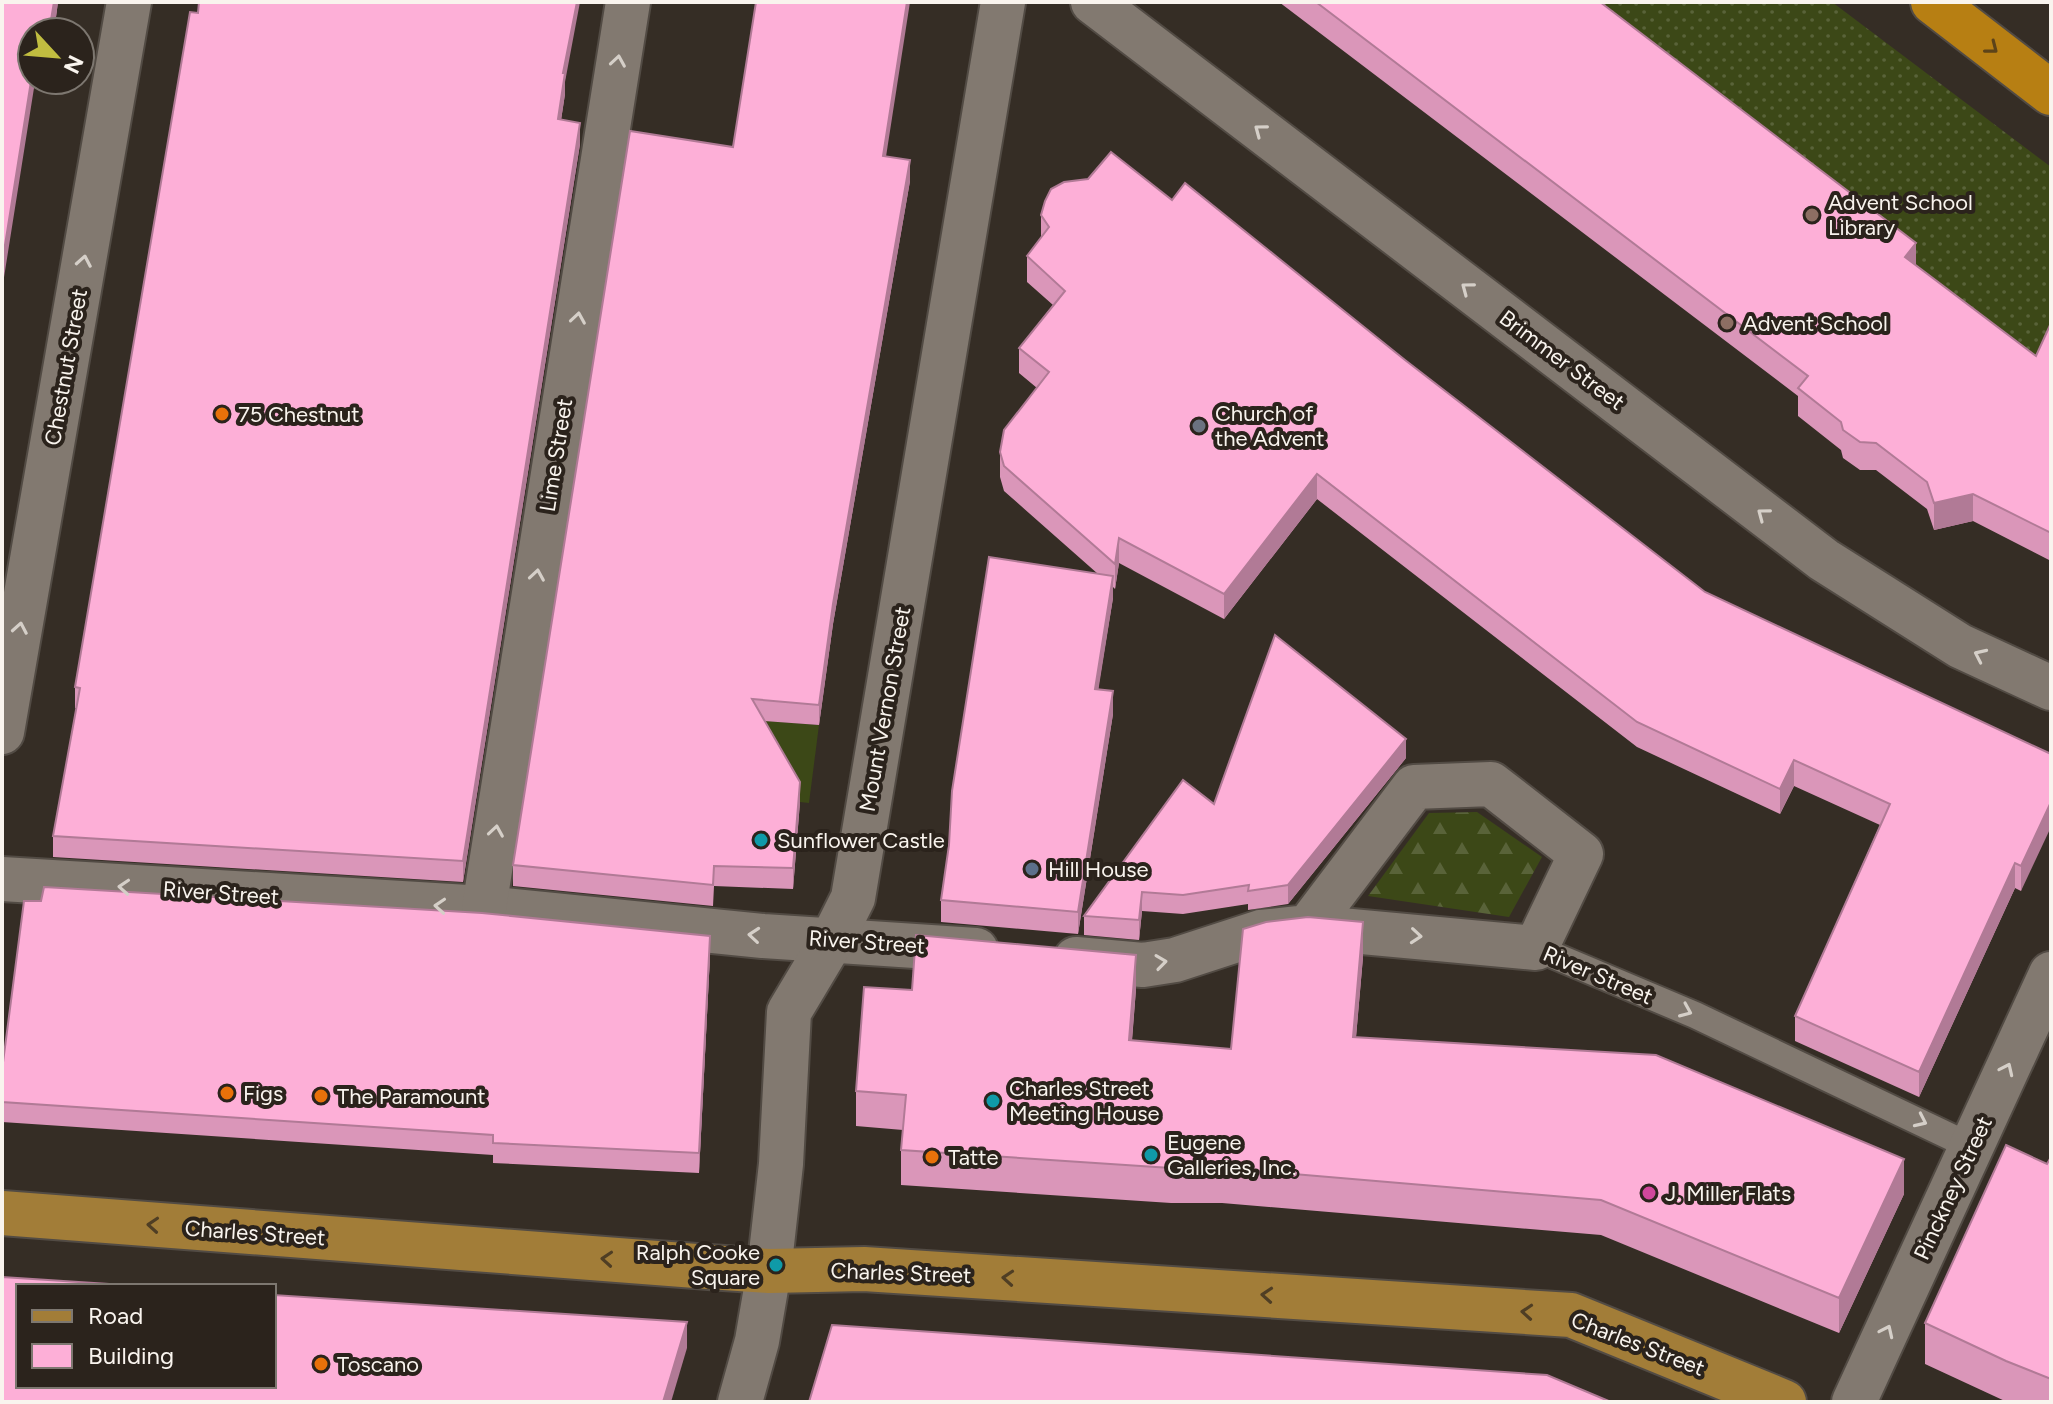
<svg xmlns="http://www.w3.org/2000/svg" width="2053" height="1404" viewBox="0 0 2053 1404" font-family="Figtree,sans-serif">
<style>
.grass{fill:url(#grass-dots)}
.forest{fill:url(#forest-firs)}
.garden{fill:#3c4817}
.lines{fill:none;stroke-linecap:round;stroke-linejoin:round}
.lane-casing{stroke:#524b44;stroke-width:30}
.street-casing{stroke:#524b44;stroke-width:48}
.primary-casing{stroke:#524b44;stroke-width:48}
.highway-casing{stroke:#524b44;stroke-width:48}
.lane{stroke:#827970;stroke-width:26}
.street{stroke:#827970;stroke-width:44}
.primary{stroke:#a27d38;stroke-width:44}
.highway{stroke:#b77f13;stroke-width:44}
.wall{fill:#da96b9}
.shaded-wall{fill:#b17a96}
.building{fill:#fdafd7;stroke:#b17a96;stroke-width:2}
.oneway{stroke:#5c4319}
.oneway2{stroke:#d5cfc8}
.oneway3{stroke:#4f3e24}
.education-dot{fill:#8d6e63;stroke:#2b231c;stroke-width:3}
.food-dot{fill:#e8710a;stroke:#2b231c;stroke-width:3}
.worship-dot{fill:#6b7280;stroke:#2b231c;stroke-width:3}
.culture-dot{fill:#0f9aa8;stroke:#2b231c;stroke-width:3}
.service-dot{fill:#5c6f8a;stroke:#2b231c;stroke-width:3}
.hotel-dot{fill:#d1479c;stroke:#2b231c;stroke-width:3}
.labels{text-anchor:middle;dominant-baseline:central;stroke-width:8;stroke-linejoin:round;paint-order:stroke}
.poi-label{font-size:22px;fill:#f9f4ee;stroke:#2b231c;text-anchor:start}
.street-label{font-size:22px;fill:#f9f4ee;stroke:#2b231c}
</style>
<defs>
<pattern id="grass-dots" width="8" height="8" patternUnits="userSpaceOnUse" patternTransform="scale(2)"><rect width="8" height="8" fill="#3c4817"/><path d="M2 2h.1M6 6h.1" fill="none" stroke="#596339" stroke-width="1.8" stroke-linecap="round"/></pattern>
<pattern id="forest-firs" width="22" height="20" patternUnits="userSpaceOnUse" patternTransform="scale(2)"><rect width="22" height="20" fill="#3c4817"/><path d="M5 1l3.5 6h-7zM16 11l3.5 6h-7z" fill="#596339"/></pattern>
</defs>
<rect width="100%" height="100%" fill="#352d25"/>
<!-- grass -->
<polygon class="grass" points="1564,2 1832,2 2051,167 2051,351 2036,383"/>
<!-- forest -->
<polygon class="forest" points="1477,812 1542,857 1509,917 1368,896 1429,813"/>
<!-- garden -->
<polygon class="garden" points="731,718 819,725 809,803 800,802"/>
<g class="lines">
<!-- lane casing -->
<g class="lane-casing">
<polyline id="lane" points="1536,948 1695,1015 1972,1147"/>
</g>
<!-- street casing -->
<g class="street-casing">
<g id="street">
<polyline points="1093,2 1824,560 1960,646 2051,688"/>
<polyline points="2,732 129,2"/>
<polyline points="2,879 484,908 763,936 976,950"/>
<polyline points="484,908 628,2"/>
<polyline points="1076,959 1143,965 1175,960 1261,932 1308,927 1536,948 1581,854 1491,784 1414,787 1308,927"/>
<polyline points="740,1402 757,1341 769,1271 781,1164 789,1012 832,940 853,898 1003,2"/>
<polyline points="1854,1402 2051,974"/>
</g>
</g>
<!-- primary casing -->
<g class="primary-casing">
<polyline id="primary" points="2,1213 709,1267 769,1271 864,1269 1571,1315 1784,1402"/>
</g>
<!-- highway casing -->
<g class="highway-casing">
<polyline id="highway" points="1933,2 2051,93"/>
</g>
<!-- lane -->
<use href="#lane" class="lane"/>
<!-- street -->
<use href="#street" class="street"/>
<!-- primary -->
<use href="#primary" class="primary"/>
<!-- highway -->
<use href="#highway" class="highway"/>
</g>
<!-- wall -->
<g class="wall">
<polygon points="2,2 58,2 54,32 32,32 32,80 46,80 44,90 34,88"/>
<polygon points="1279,2 1600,2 1916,265 2036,356 2051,323 2051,561 1973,521 1934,530 1927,509 1876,470 1860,470 1843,458 1841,450 1798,416 1798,396"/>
<polygon points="565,82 565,94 561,120 580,144 463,882 53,857 53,836 76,708 75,708 75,687"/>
<polygon points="733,147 886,157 910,181 833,624 819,725 764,721 800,802 793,889 714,886 713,906 513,886 513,865"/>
<polygon points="1172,200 1405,360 1705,592 2051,754 2021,891 2015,888 1919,1097 1795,1041 1795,1016 1880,825 1794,786 1780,814 1637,747 1317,499 1224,619 1119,563 1115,589 1113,587 1113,598 1098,689 1113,714 1078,934 941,922 941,900 1098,574 1004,491 1000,477 1000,452 1037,388 1019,373 1019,348 1053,305 1027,282 1027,256 1041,238 1041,215"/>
<polygon points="1406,758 1288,904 1248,910 1248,904 1183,914 1142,911 1139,940 1084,935 1084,916 1214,804"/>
<polygon points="710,956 699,1173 493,1163 493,1155 2,1122 2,1070"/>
<polygon points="1363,957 1356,1037 1904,1194 1839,1333 1601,1235 1222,1203 1171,1203 901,1185 901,1150 903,1130 856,1126 856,1091 912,990 1136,989 1132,1041 1231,1049"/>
<polygon points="2051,1157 2051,1402 2007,1402 1925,1364 1925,1323 2047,1164"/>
</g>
<!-- shaded-wall -->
<g class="shaded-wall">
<polygon points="54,2 58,2 54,32 49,32"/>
<polygon points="577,2 580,2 565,82 565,94 558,140 558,119 563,73"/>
<polygon points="907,2 910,2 883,176 883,156"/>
<polygon points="32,75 32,80 34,80 34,88 2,290 2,264"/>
<polygon points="580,123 580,144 463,882 463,861"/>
<polygon points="910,160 910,181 833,624 819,725 819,705 833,604"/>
<polygon points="1916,243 1916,271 1905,257"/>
<polygon points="1317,474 1317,499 1224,619 1224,594"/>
<polygon points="1973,494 1973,521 1934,530 1934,503"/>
<polygon points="1119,538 1119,563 1115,589 1115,564"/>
<polygon points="1113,576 1113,598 1095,711 1095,689"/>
<polygon points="1113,691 1113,714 1078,934 1078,912"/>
<polygon points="1406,739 1406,758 1288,904 1288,885"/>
<polygon points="1794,760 1794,786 1780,814 1780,789"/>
<polygon points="800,782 800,802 793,889 793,868"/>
<polygon points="2051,802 2051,827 2021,891 2021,866"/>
<polygon points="2015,863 2015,888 1919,1097 1919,1072"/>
<polygon points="1142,892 1142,911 1139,940 1139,920"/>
<polygon points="1363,922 1363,957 1353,1072 1353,1037"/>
<polygon points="710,936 710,956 699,1173 699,1153"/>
<polygon points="1136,955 1136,989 1129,1075 1129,1040"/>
<polygon points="1904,1159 1904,1194 1839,1333 1839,1298"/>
<polygon points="687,1322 687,1348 671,1402 663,1402"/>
</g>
<!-- building -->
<g class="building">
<polygon points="2,2 54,2 49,32 32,32 32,75 2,264"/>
<polygon points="199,2 577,2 563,73 565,73 558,119 580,123 463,861 53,836 80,688 75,687 190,12 198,13"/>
<polygon points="756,2 907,2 883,156 910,160 833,604 819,705 752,699 800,782 793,868 714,866 713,885 513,865 630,131 733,147"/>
<polygon points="1316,2 1600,2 1916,243 1905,257 2036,356 2051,323 2051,533 1973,494 1934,503 1927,482 1876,443 1860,442 1843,430 1841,422 1798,388 1808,376"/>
<polygon points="1111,152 1172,200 1185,183 1405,360 1705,592 2051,754 2051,802 2021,866 2015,863 1919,1072 1795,1016 1890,804 1794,760 1780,789 1637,722 1317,474 1224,594 1119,538 1115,564 1004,466 1000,452 1004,430 1049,372 1019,348 1065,291 1027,256 1049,227 1041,215 1045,201 1051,189 1064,182 1088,179"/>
<polygon points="989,557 1113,576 1095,689 1113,691 1078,912 941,900 949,845 952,791"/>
<polygon points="1275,635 1406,739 1288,885 1248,891 1249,885 1183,895 1142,892 1139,920 1084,916 1183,780 1214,804"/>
<polygon points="44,887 482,913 710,936 699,1153 493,1143 493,1135 2,1102 2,1070 24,901 41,901"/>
<polygon points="1308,917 1363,922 1353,1037 1656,1055 1904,1159 1839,1298 1601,1200 1222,1168 1171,1168 901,1150 906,1095 856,1091 864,987 912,990 916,935 1136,955 1129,1040 1231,1049 1243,929 1266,922"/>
<polygon points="2006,1145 2047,1164 2051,1157 2051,1379 2006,1361 1925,1323"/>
<polygon points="2,1277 140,1286 18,1286 18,1386 274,1386 274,1295 687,1322 663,1402 2,1402"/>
<polygon points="832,1325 1547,1375 1611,1402 809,1402"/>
</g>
<!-- one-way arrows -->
<defs><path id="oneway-chevron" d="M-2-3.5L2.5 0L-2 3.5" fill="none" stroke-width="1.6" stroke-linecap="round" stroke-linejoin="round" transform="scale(2)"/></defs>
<use class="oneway" href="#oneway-chevron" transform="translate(1992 48) rotate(38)"/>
<g class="oneway2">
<use href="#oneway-chevron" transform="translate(618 61) rotate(-81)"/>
<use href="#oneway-chevron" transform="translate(1260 130) rotate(-143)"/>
<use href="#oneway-chevron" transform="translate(84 261) rotate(-80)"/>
<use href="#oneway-chevron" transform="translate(1467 288) rotate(-143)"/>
<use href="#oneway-chevron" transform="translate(578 318) rotate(-81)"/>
<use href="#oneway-chevron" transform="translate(1763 514) rotate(-143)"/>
<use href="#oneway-chevron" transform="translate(537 575) rotate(-81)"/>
<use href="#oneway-chevron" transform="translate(20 628) rotate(-80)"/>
<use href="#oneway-chevron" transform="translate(1980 655) rotate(-155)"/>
<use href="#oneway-chevron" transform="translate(496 831) rotate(-81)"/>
<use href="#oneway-chevron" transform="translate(124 887) rotate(-176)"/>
<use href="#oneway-chevron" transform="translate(440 906) rotate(-176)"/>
<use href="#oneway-chevron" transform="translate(754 935) rotate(-175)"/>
<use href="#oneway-chevron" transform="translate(1416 936) rotate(5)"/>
<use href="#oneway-chevron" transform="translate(1161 962) rotate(-8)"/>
<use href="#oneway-chevron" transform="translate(1686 1011) rotate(23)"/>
<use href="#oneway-chevron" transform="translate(2007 1069) rotate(-65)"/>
<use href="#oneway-chevron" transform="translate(1921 1121) rotate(25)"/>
<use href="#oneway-chevron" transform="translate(1887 1331) rotate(-65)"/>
</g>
<g class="oneway3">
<use href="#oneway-chevron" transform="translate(153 1225) rotate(-176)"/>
<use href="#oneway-chevron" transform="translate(607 1259) rotate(-176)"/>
<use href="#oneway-chevron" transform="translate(1008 1278) rotate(-176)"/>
<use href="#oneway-chevron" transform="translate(1267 1295) rotate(-176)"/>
<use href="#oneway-chevron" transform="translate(1527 1312) rotate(-176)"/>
</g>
<!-- markers -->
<g class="education-dot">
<circle cx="1812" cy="215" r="8"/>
<circle cx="1727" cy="323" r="8"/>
</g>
<g class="food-dot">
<circle cx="222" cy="414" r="8"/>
<circle cx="227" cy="1093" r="8"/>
<circle cx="321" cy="1096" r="8"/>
<circle cx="932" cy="1157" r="8"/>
<circle cx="321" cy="1364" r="8"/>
</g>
<circle class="worship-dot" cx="1199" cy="426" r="8"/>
<g class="culture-dot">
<circle cx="761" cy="840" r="8"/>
<circle cx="993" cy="1101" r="8"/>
<circle cx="1151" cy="1155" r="8"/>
<circle cx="776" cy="1265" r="8"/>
</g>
<circle class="service-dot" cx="1032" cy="869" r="8"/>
<circle class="hotel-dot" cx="1649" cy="1193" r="8"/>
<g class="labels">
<!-- poi labels -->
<g class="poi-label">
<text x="1828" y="202">Advent School<tspan x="1828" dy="25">Library</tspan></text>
<text x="1743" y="323">Advent School</text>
<text x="1215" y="413">Church of<tspan x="1215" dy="25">the Advent</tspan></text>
<text x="238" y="414">75 Chestnut</text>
<text x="777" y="840">Sunflower Castle</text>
<text x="1048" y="869">Hill House</text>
<text x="1009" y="1088">Charles Street<tspan x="1009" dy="25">Meeting House</tspan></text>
<text x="243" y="1093">Figs</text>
<text x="337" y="1096">The Paramount</text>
<text x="1167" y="1142">Eugene<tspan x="1167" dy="25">Galleries, Inc.</tspan></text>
<text x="948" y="1157">Tatte</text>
<text x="1665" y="1193">J. Miller Flats</text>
<text x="760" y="1252" text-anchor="end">Ralph Cooke<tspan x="760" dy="25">Square</tspan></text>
<text x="337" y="1364">Toscano</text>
</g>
<!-- street labels -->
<g class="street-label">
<text transform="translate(1562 360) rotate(37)">Brimmer Street</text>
<text transform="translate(66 367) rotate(-80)">Chestnut Street</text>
<text transform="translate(556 455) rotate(-81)">Lime Street</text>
<text transform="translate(885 709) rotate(-80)">Mount Vernon Street</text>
<text transform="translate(221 893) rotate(4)">River Street</text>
<text transform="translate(867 942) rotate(4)">River Street</text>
<text transform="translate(1598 975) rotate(23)">River Street</text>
<text transform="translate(1953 1188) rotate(-65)">Pinckney Street</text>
<text transform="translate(255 1233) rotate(4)">Charles Street</text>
<text transform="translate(901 1273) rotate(2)">Charles Street</text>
<text transform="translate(1638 1344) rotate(21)">Charles Street</text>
</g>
</g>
<!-- border -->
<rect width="2053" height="1404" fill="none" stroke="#f9f4ee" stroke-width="8"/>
<!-- legend -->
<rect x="16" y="1284" width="260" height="104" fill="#2b231c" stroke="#7d7770" stroke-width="2"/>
<rect x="32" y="1310" width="40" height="12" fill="#a27d38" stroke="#7d7770" stroke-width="2"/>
<text x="88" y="1324" font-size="24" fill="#f9f4ee">Road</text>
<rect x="32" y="1344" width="40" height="24" fill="#fdafd7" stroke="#7d7770" stroke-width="2"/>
<text x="88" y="1364" font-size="24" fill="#f9f4ee">Building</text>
<!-- north arrow -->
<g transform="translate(56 56) rotate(116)"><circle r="38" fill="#2b231c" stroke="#7d7770" stroke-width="2"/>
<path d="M0-6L14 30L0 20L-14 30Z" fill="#c1bd40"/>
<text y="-12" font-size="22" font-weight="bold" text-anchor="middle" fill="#f9f4ee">N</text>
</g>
</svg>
